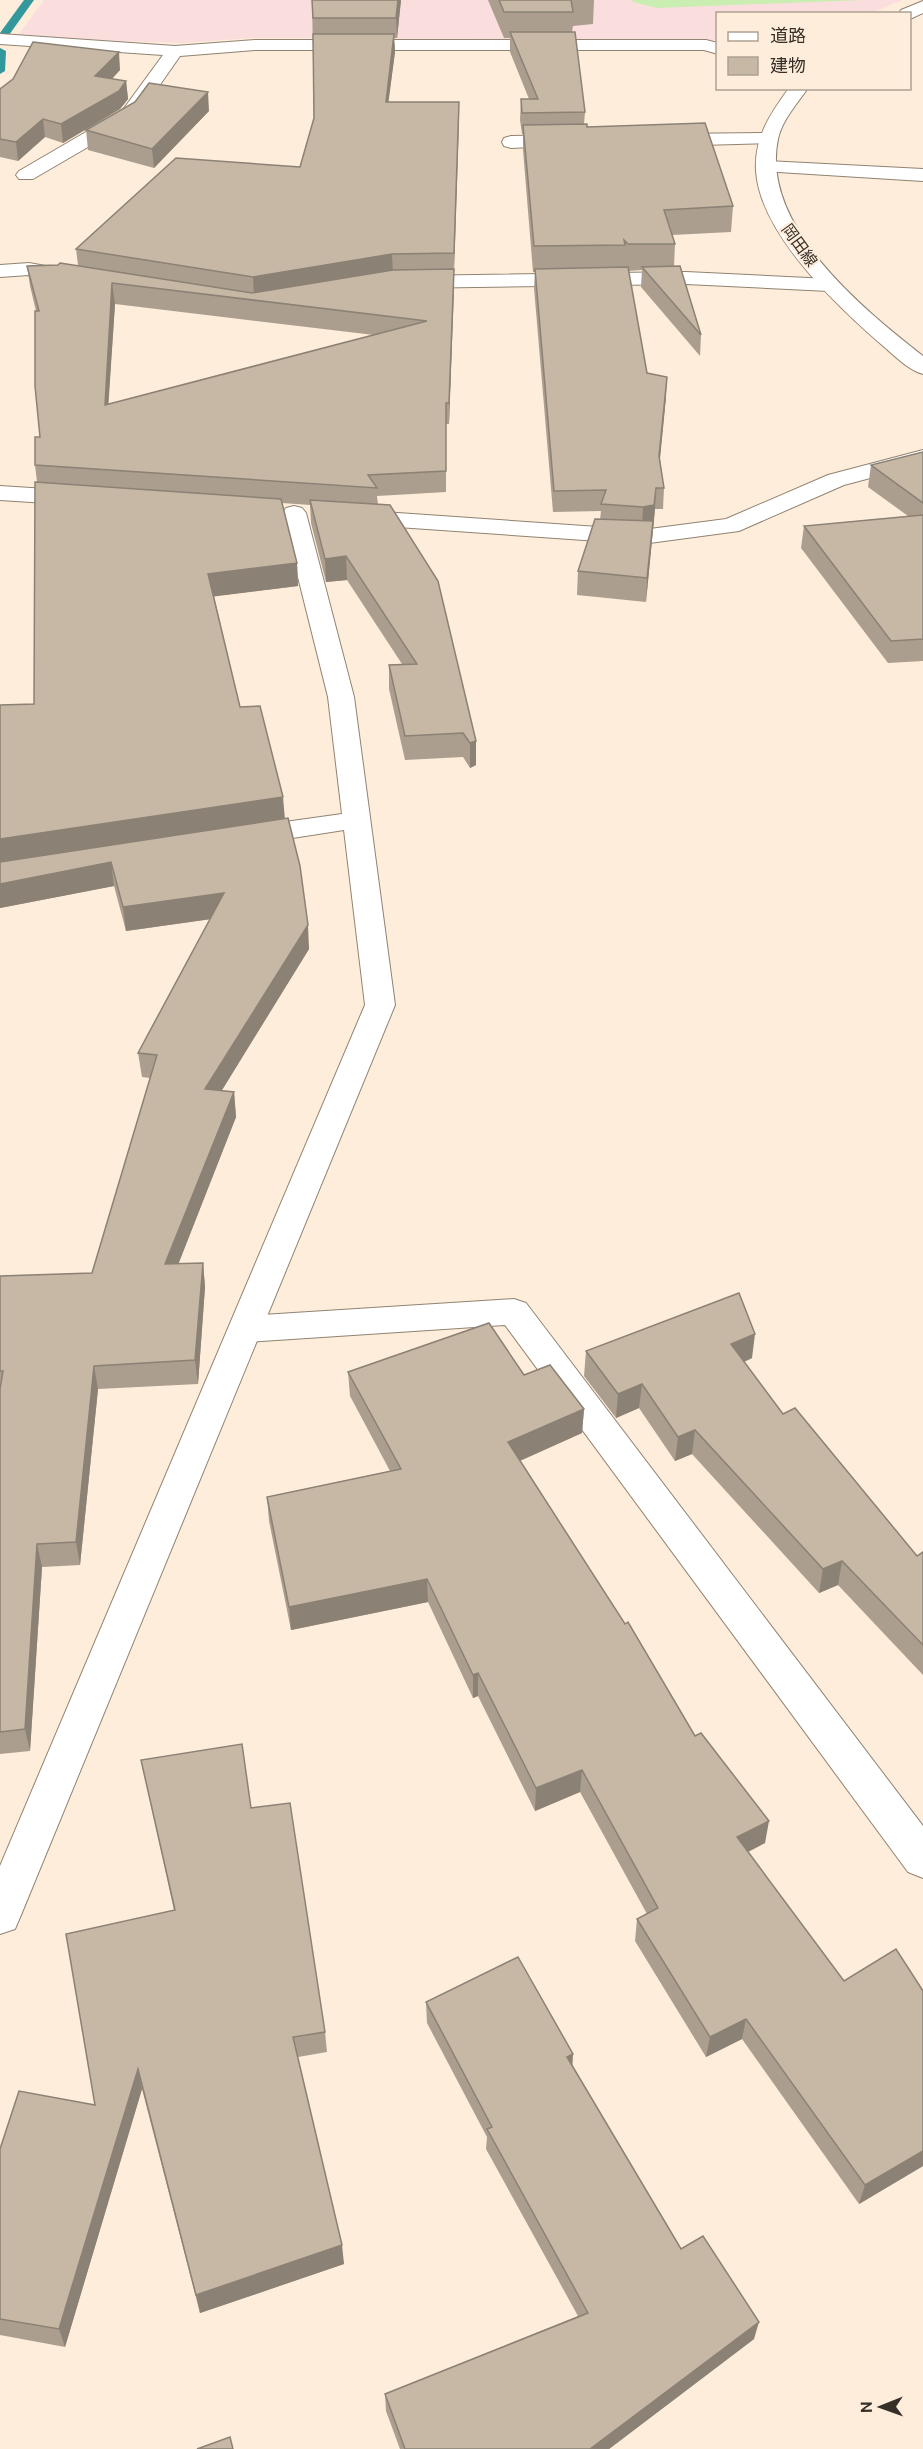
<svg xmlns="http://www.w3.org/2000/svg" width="923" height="2449" viewBox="0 0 923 2449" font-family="Ubuntu,'Noto Sans JP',sans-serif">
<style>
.education{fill:#f9dedd}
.green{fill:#caeeb2}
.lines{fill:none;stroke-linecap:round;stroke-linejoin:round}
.stream{fill:#32989c;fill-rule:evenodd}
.lane-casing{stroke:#918372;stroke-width:2}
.street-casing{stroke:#918372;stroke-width:2}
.secondary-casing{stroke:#918372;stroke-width:2}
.lane{fill:#fff;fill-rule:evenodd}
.street{fill:#fff;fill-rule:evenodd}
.secondary{fill:#fff;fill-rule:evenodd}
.wall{fill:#ab9e8f;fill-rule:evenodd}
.shaded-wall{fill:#8b8174}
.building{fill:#c7b8a6;stroke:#8b8174;stroke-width:1.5;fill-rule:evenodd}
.labels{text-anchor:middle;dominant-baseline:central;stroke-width:4.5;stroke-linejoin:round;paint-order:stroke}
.far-street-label{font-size:16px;fill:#352f28;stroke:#fdedda}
</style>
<rect width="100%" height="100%" fill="#fdedda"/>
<!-- education -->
<polygon class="education" points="44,0 902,0 872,13 718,14 717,40 250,38 185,43 16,38"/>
<!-- green -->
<polygon class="green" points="632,0 864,0 657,8 633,2"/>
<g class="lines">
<!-- stream -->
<g class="stream">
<polygon points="24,0 34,0 9,35 1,35 0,33"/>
<polygon points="0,48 6,51 5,71 0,74"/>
</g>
<!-- lane casing -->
<g class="lane-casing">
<polygon id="lane" points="514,1299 526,1303 923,1826 923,1878 908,1872 505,1325 245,1342 233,1338 228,1329 233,1320 245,1316"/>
</g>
<!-- street casing -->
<g class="street-casing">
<g id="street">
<polygon points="0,34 175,46 255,40 706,40 718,43 718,54 704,50 255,50 180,56 136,119 33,179 19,179 16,175 19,171 122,111 163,55 0,44"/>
<polygon points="769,133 776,135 778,139 776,143 665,146 658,144 656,140 658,136 665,134"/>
<polygon points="569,135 576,137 578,141 576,145 511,148 504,146 502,142 504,138 511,136"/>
<polygon points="767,161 923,169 923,181 760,171 757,167 760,163"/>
<polygon points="29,263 79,272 82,276 79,280 72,282 29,275 0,277 0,265"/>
<polygon points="686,272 829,279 836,281 839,285 836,289 829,291 686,284 408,288 401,286 398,282 401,278 408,276"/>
<polygon points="923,450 923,464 844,485 739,531 642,544 354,524 346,522 342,517 346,512 354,510 642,530 726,519 828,475"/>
<polygon points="0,486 78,491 86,493 90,498 86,503 78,505 0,500"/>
<polygon points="294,506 302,508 306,513 354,697 395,1005 21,1915 15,1929 0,1934 0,1866 365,1005 344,830 248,845 238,842 234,836 238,830 248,827 342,814 328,697 282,513 286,508"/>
</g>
</g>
<!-- secondary casing -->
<g class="secondary-casing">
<g id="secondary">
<polygon points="923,1 923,13 910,19 910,14 899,14 901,10"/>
<path d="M789,88H808C797,104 782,120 778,139C760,226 863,309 923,356V374C908,370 894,355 882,345C837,306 760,234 756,171C754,138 770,114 789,88Z"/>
</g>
</g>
<!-- lane -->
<use href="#lane" class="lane"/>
<!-- street -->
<use href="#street" class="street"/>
<!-- secondary -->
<use href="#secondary" class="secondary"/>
</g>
<!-- wall -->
<g class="wall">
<path d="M312,0H401L397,38H394L395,52L388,102H459L449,424H446V492L377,496L378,505L476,741V765L470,768L463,757L405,760L389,689V665L402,664L347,580L326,582L311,523L310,505L282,503L297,563L298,586L214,596L240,707L284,818L309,949L221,1091L234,1092L236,1117L178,1264L203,1263L205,1287L198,1384L98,1389L80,1565L42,1567L30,1751L0,1754V1276L92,1273L150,1078L142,1077L138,1053L210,919L126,931L114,886L0,908V705L34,704L37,482L35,465L40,437L36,311L30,286L27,266L78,265L76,249L300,167L314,118ZM115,304L374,335L108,404Z"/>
<polygon points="488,0 594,0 593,24 573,26 572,32 585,112 584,124 587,127 733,206 731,232 672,235 675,244 674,266 701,335 700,356 641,287 642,270 628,271 647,373 666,397 660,459 664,488 663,509 655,509 646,602 577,595 578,571 600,520 601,511 553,512 534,288 535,272 533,272 523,150 523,134 522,134 520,120 521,99 529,99 510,52 510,38 504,38"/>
<polygon points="120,70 112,79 126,81 128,99 120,109 63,143 45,137 18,161 0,157 0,89"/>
<polygon points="209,111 154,168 88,150 86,130"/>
<polygon points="923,452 923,661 888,663 801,548 804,526 908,516 868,487 871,465"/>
<polygon points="586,1351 752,1358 744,1362 783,1414 917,1556 923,1552 923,1675 838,1585 819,1593 692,1454 675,1461 639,1408 616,1418 584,1376"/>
<polygon points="348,1372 524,1375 584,1409 582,1433 520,1461 695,1736 765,1843 748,1852 923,2166 859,2204 742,2039 706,2057 635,1941 637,1919 647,1914 580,1792 535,1811 478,1696 473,1698 428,1602 291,1630 269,1521 267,1497 390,1471 350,1396"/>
<polygon points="141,1760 251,1808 325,2032 327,2052 298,2057 344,2264 200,2313 142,2089 65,2347 0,2335 0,2149 95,2105 174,1910"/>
<polygon points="426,2002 572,2067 681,2249 754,2339 609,2449 400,2449 386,2411 385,2394 578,2316 486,2149 487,2137 427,2023"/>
</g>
<!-- shaded-wall -->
<g class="shaded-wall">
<polygon points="398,0 401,0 397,38 396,18"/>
<polygon points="394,34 395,52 386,121 386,102"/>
<polygon points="119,52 120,70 97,94 95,76"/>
<polygon points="126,81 128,99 120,109 63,143 61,124"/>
<polygon points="208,92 209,111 154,168 152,149"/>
<polygon points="459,102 459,120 454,273 454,253"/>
<polygon points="43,119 45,137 18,161 16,142"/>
<polygon points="392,254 393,274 254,297 253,277"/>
<polygon points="454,269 454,289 449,424 449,403"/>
<polygon points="112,283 115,304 107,426 105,405"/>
<polygon points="667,377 666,397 658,477 659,456"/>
<polygon points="656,488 655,509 646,602 647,578 642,528 643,507"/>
<polygon points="346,556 347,580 326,582 325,559"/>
<polygon points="297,563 298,586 210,597 208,574"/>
<polygon points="476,741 476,765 470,768 470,743"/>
<polygon points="283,797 285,820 0,864 0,839"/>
<polygon points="111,862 114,886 0,908 0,884"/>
<polygon points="224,893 226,917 126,931 123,907"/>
<polygon points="308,925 309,949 208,1113 205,1089"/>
<polygon points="234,1092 236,1117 169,1288 165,1264"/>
<polygon points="203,1263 205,1287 198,1384 195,1360"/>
<polygon points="755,1334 752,1358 728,1369 731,1344"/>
<polygon points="94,1366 98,1389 80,1565 76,1542"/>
<polygon points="642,1384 639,1408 616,1418 618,1394"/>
<polygon points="584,1409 582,1433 508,1466 508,1442"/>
<polygon points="695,1430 692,1454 675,1461 678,1437"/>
<polygon points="37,1544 42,1567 30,1751 25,1729"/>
<polygon points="842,1561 838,1585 819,1593 823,1569"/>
<polygon points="427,1579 428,1602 291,1630 289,1607"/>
<polygon points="478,1673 478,1696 473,1698 473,1675"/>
<polygon points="582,1770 580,1792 535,1811 536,1788"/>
<polygon points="769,1821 765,1843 734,1859 737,1837"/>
<polygon points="746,2019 742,2039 706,2057 710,2037"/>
<polygon points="573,2054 572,2074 567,2057"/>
<polygon points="138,2069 142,2089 65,2347 59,2329"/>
<polygon points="923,2151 923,2166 859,2204 865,2185"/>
<polygon points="342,2245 344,2264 200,2313 196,2295"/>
<polygon points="759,2322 754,2339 609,2449 590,2449"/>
</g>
<!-- building -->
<g class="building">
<polygon points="312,0 398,0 396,18 313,18"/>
<polygon points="499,0 571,0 573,12 504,12"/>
<polygon points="510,32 575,32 585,112 522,113 521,99 538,99"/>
<polygon points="313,34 394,34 386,102 459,102 454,253 392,254 253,277 76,249 176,158 300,167 314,118"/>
<polygon points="33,42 119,52 95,76 126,81 119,91 61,124 43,119 16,142 0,139 0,89 13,79"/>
<polygon points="149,83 208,92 152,149 86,130 135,102"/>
<polygon points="705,123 733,206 664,210 675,244 628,244 624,240 625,245 534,246 523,125 587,124 587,127"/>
<path d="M60,263L252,293L393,270L454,269L449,403H446V471L368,475L377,488L35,465V437H40L35,386V311H39L27,266L58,265ZM112,283L427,321L105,405Z"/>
<polygon points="680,266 701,335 642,267"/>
<polygon points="628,267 647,373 667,377 659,456 664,488 656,488 654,505 643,507 601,504 606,490 554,491 535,269"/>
<polygon points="923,452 923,503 871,465"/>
<polygon points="35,482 281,499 297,563 208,574 240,707 260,706 283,797 0,839 0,705 34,704"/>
<polygon points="310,500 390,505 438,581 476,741 470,743 463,733 405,736 389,665 417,664 346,556 325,559"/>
<polygon points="923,515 923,639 891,641 804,526"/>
<polygon points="595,519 653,521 647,578 578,571"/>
<polygon points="288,818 300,866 308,925 205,1089 234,1092 165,1264 203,1263 195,1360 94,1366 76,1542 37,1544 25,1729 0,1732 0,1389 3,1371 0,1371 0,1276 92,1273 157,1055 138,1053 224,893 123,907 111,862 0,884 0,862"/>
<polygon points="739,1293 755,1334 731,1344 783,1414 795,1408 917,1556 923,1552 923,1645 842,1561 823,1569 695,1430 678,1437 642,1384 618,1394 586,1351"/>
<polygon points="489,1323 524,1375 550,1365 584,1409 508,1442 625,1624 628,1622 695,1736 701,1733 769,1821 737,1837 844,1981 896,1949 923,1991 923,2151 865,2185 746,2019 710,2037 637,1919 658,1908 582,1770 536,1788 478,1673 473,1675 427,1579 289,1607 267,1497 401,1469 348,1372"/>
<polygon points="242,1744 251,1808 290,1803 325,2032 293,2037 342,2245 196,2295 138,2069 59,2329 0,2319 0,2149 19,2091 95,2105 66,1934 175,1910 141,1760"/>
<polygon points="518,1957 573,2054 567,2057 681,2249 703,2236 759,2322 590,2449 405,2449 385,2394 588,2313 487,2129 492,2127 426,2002"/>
<polygon points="230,2437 233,2449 197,2449"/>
</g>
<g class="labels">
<!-- far-street labels -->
<g class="far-street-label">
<text transform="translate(800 245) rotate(54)">岡田線</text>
</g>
</g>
<!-- legend -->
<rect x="716" y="12" width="195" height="78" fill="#fdedda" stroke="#ada193" stroke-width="1.5"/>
<rect x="728" y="32" width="30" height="9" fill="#ffffff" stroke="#ada193" stroke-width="1.5"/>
<text x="770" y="42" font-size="18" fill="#352f28">道路</text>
<rect x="728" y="57" width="30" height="18" fill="#c7b8a6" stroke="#ada193" stroke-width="1.5"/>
<text x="770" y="72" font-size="18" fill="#352f28">建物</text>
<!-- north arrow -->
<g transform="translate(881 2407) rotate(269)" stroke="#fdedda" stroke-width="4.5" paint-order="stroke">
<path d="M0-4.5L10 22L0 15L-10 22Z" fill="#352f28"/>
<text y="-9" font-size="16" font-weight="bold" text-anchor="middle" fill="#352f28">N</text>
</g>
</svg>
